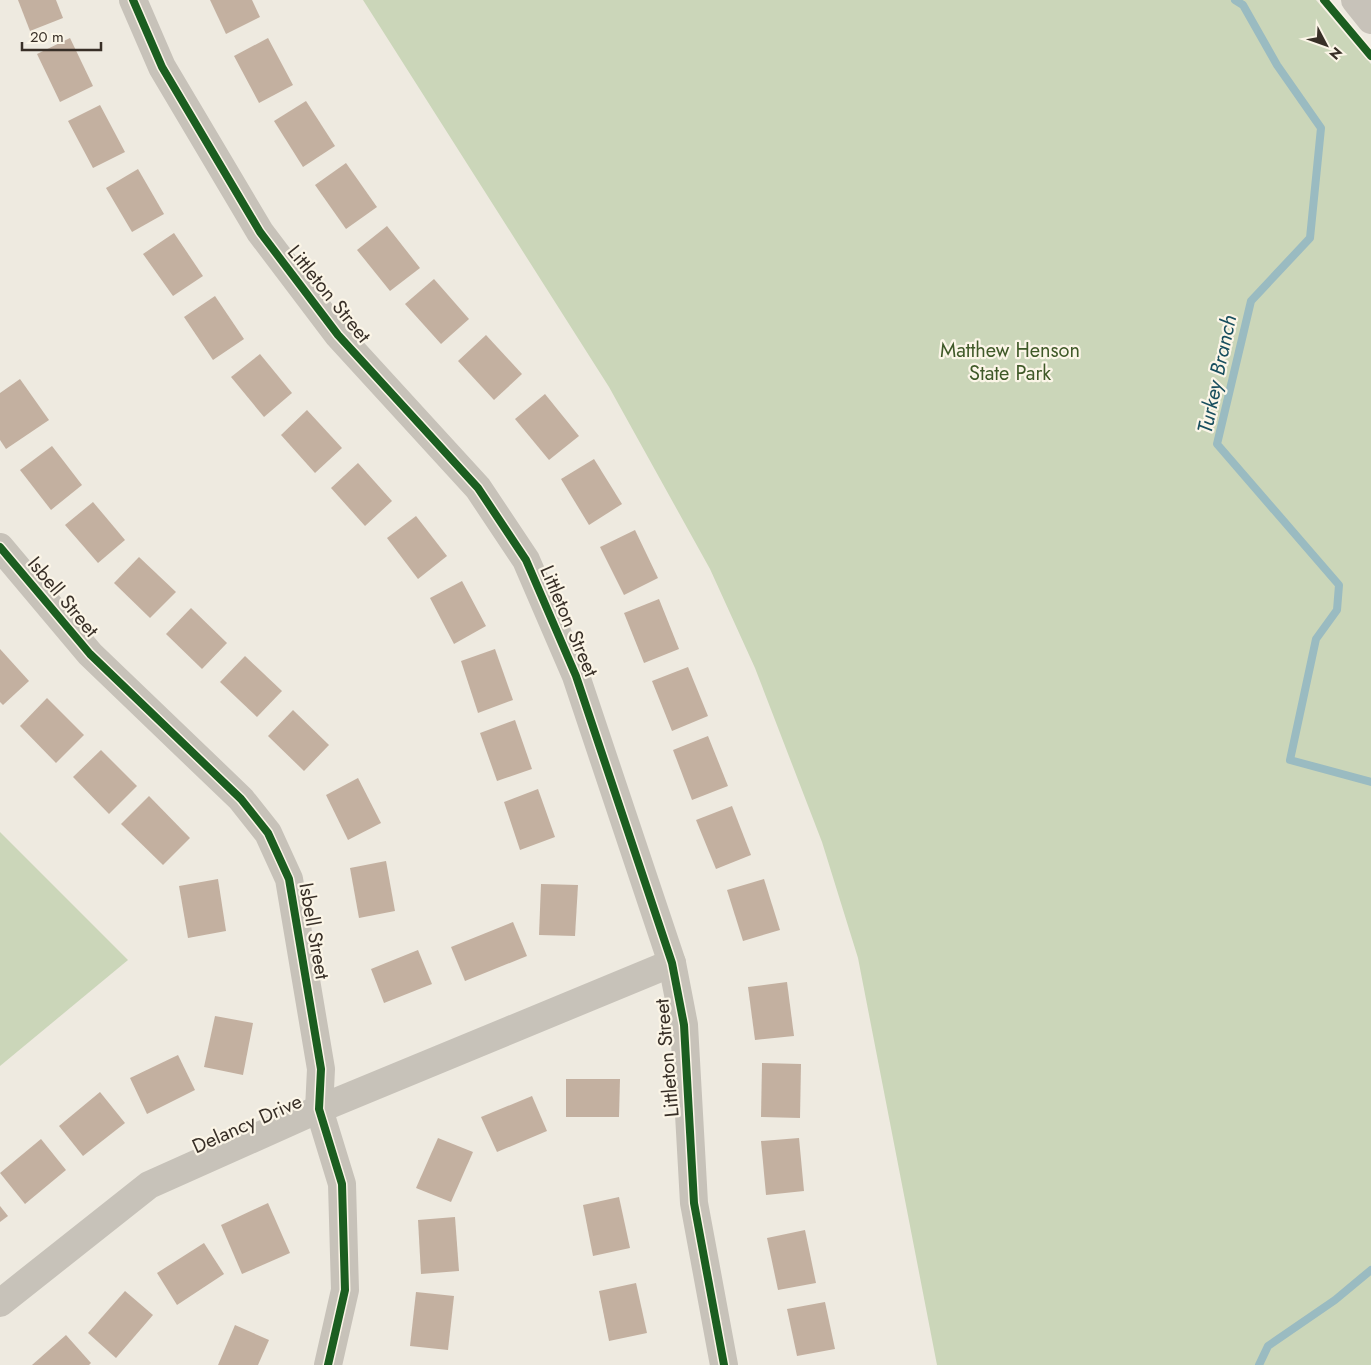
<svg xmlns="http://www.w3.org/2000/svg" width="1371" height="1365" viewBox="0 0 1371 1365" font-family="Jost,sans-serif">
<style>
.green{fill:#cbd6b9}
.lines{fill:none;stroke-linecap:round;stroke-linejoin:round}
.stream{stroke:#9abbc1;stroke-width:8}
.building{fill:#c3b0a0}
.minor{stroke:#c7c2b9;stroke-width:28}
.cycleway-casing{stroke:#fbf5e7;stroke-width:11}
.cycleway{stroke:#1b5e20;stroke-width:8}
.labels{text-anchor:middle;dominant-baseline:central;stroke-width:4.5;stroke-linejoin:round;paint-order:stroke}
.street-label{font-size:20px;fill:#382f27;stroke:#fbf5e7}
.park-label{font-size:20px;fill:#3f5928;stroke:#fbf5e7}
.water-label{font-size:21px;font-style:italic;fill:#184e5e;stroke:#fbf5e7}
</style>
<rect width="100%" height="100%" fill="#eeeae0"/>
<!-- green -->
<g class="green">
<polygon points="363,0 1316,0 1371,64 1371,1365 937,1365 858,958 822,842 755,668 710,569 609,387"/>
<polygon points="0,832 128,960 0,1066"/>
</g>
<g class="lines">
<!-- stream -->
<g class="stream">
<polyline points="1235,0 1243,5 1277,65 1321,128 1310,238 1251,301 1217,444 1339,585 1337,610 1316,639 1290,760 1371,782"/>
<polyline points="1259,1365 1268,1346 1335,1300 1371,1270"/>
</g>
</g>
<!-- building -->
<g class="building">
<polygon points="18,0 56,0 63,18 30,31"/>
<polygon points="210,0 252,0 260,17 226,34"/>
<polygon points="70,38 93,86 60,102 37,54"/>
<polygon points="268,38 293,85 259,103 234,56"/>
<polygon points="306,101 335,146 303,167 274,121"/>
<polygon points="100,105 125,152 93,168 68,121"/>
<polygon points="346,163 377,207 346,229 315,185"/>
<polygon points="138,169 164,214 132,232 106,188"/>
<polygon points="387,226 420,268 390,291 357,250"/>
<polygon points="174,233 203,276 173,296 143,254"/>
<polygon points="434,279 469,319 441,344 405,304"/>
<polygon points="215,296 244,339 213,360 184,317"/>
<polygon points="486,335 522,374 494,400 458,361"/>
<polygon points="260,354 292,393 264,417 231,377"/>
<polygon points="20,379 49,420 6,449 0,440 0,393"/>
<polygon points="545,394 579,436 549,460 515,419"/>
<polygon points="307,410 342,448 315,473 281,435"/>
<polygon points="52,446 82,485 51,510 20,470"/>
<polygon points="594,459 622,504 589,525 561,479"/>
<polygon points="358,463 392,501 365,526 331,488"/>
<polygon points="93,502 125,540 98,563 65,525"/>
<polygon points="416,516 447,556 418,579 387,538"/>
<polygon points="635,530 658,578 624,595 600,547"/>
<polygon points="139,557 176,592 150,618 114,583"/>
<polygon points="462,581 486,626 454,644 430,598"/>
<polygon points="659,599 679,649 644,663 624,613"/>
<polygon points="191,608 227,643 202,669 166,634"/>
<polygon points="0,649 29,681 3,705 0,702"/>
<polygon points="495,649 513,700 478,713 461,661"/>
<polygon points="245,656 282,691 257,717 220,682"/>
<polygon points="688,667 708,716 672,731 652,681"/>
<polygon points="47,698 84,735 56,763 20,726"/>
<polygon points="293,710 329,745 304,771 268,736"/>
<polygon points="515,720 532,769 497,781 480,733"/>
<polygon points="708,736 728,786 692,800 673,750"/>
<polygon points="101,750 137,786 109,814 73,777"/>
<polygon points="358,778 381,823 348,840 326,795"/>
<polygon points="538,789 555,837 520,850 504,802"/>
<polygon points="149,796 190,838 163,865 121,824"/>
<polygon points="732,806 751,855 716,869 696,820"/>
<polygon points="386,861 395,911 359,918 350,868"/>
<polygon points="218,879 226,931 188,938 179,886"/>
<polygon points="764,879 780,930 743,941 727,890"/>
<polygon points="541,884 578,885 575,936 539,935"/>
<polygon points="513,922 527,956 465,981 451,947"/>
<polygon points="418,950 432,984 384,1003 371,969"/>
<polygon points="787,982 794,1036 755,1040 748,987"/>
<polygon points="215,1016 253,1023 243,1075 204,1067"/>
<polygon points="178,1055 195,1090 147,1114 130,1078"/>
<polygon points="762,1063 801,1064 800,1118 761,1117"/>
<polygon points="566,1079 620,1079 619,1117 566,1117"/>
<polygon points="100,1092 125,1123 83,1156 59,1126"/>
<polygon points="532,1096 547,1131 497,1152 481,1117"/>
<polygon points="438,1138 473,1152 451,1202 416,1188"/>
<polygon points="799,1138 804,1191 766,1195 761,1141"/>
<polygon points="41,1139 66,1170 25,1204 0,1173"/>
<polygon points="619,1197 630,1248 593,1256 583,1205"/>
<polygon points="268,1203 290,1253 242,1274 221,1225"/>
<polygon points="0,1206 8,1216 0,1222"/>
<polygon points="455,1217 459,1271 421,1274 418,1220"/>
<polygon points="805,1230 816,1283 778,1290 767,1238"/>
<polygon points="204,1243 224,1274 177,1305 157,1273"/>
<polygon points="636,1283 647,1333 609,1341 599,1291"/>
<polygon points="125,1291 153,1315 116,1358 88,1333"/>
<polygon points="416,1292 454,1296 448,1350 410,1346"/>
<polygon points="825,1302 835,1349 797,1356 787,1309"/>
<polygon points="235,1325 269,1340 258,1365 218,1365"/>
<polygon points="66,1335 91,1363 89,1365 32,1365"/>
</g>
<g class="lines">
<!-- minor -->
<g class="minor">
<polyline points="133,0 162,67 260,232 338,335 478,488 526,560 576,676 672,963 684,1025 694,1203 724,1365"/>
<polyline points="1355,0 1371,20"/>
<polyline points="0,547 90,654 241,799 268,833 289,879 321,1069 319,1109 342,1184 345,1290 328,1365"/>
<polyline points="0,1303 149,1185 319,1109 672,963"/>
</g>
<!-- cycleway casing -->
<g class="cycleway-casing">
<g id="cycleway">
<polyline points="133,0 162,67 260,232 338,335 478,488 526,560 576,676 672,963 684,1025 694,1203 724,1365"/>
<polyline points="1324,0 1371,56"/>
<polyline points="0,547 90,654 241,799 268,833 289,879 321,1069 319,1109 342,1184 345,1290 328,1365"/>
</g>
</g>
<!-- cycleway -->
<use href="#cycleway" class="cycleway"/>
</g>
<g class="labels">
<!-- street labels -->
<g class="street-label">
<text transform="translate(329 294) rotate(51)">Littleton Street</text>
<text transform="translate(63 597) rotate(50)">Isbell Street</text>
<text transform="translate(569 621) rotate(67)">Littleton Street</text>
<text transform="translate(314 931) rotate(80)">Isbell Street</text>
<text transform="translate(667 1058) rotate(-95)">Littleton Street</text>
<text transform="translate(247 1124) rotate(-24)">Delancy Drive</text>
</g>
<!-- park labels -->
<g class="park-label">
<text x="1010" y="350">Matthew Henson<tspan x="1010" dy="23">State Park</tspan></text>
</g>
<!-- water labels -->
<g class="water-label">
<text transform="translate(1217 374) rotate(-78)">Turkey Branch</text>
</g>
</g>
<!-- north arrow -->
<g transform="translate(1326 45) rotate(131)" stroke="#fbf5e7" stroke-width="4" paint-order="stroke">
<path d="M0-4L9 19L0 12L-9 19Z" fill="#382f27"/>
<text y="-8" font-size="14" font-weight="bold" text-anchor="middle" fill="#382f27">N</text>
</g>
<!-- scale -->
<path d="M22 42v8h79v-8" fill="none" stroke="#382f27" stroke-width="2.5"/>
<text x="30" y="42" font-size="15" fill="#382f27" stroke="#fbf5e7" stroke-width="4" paint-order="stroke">20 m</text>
</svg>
